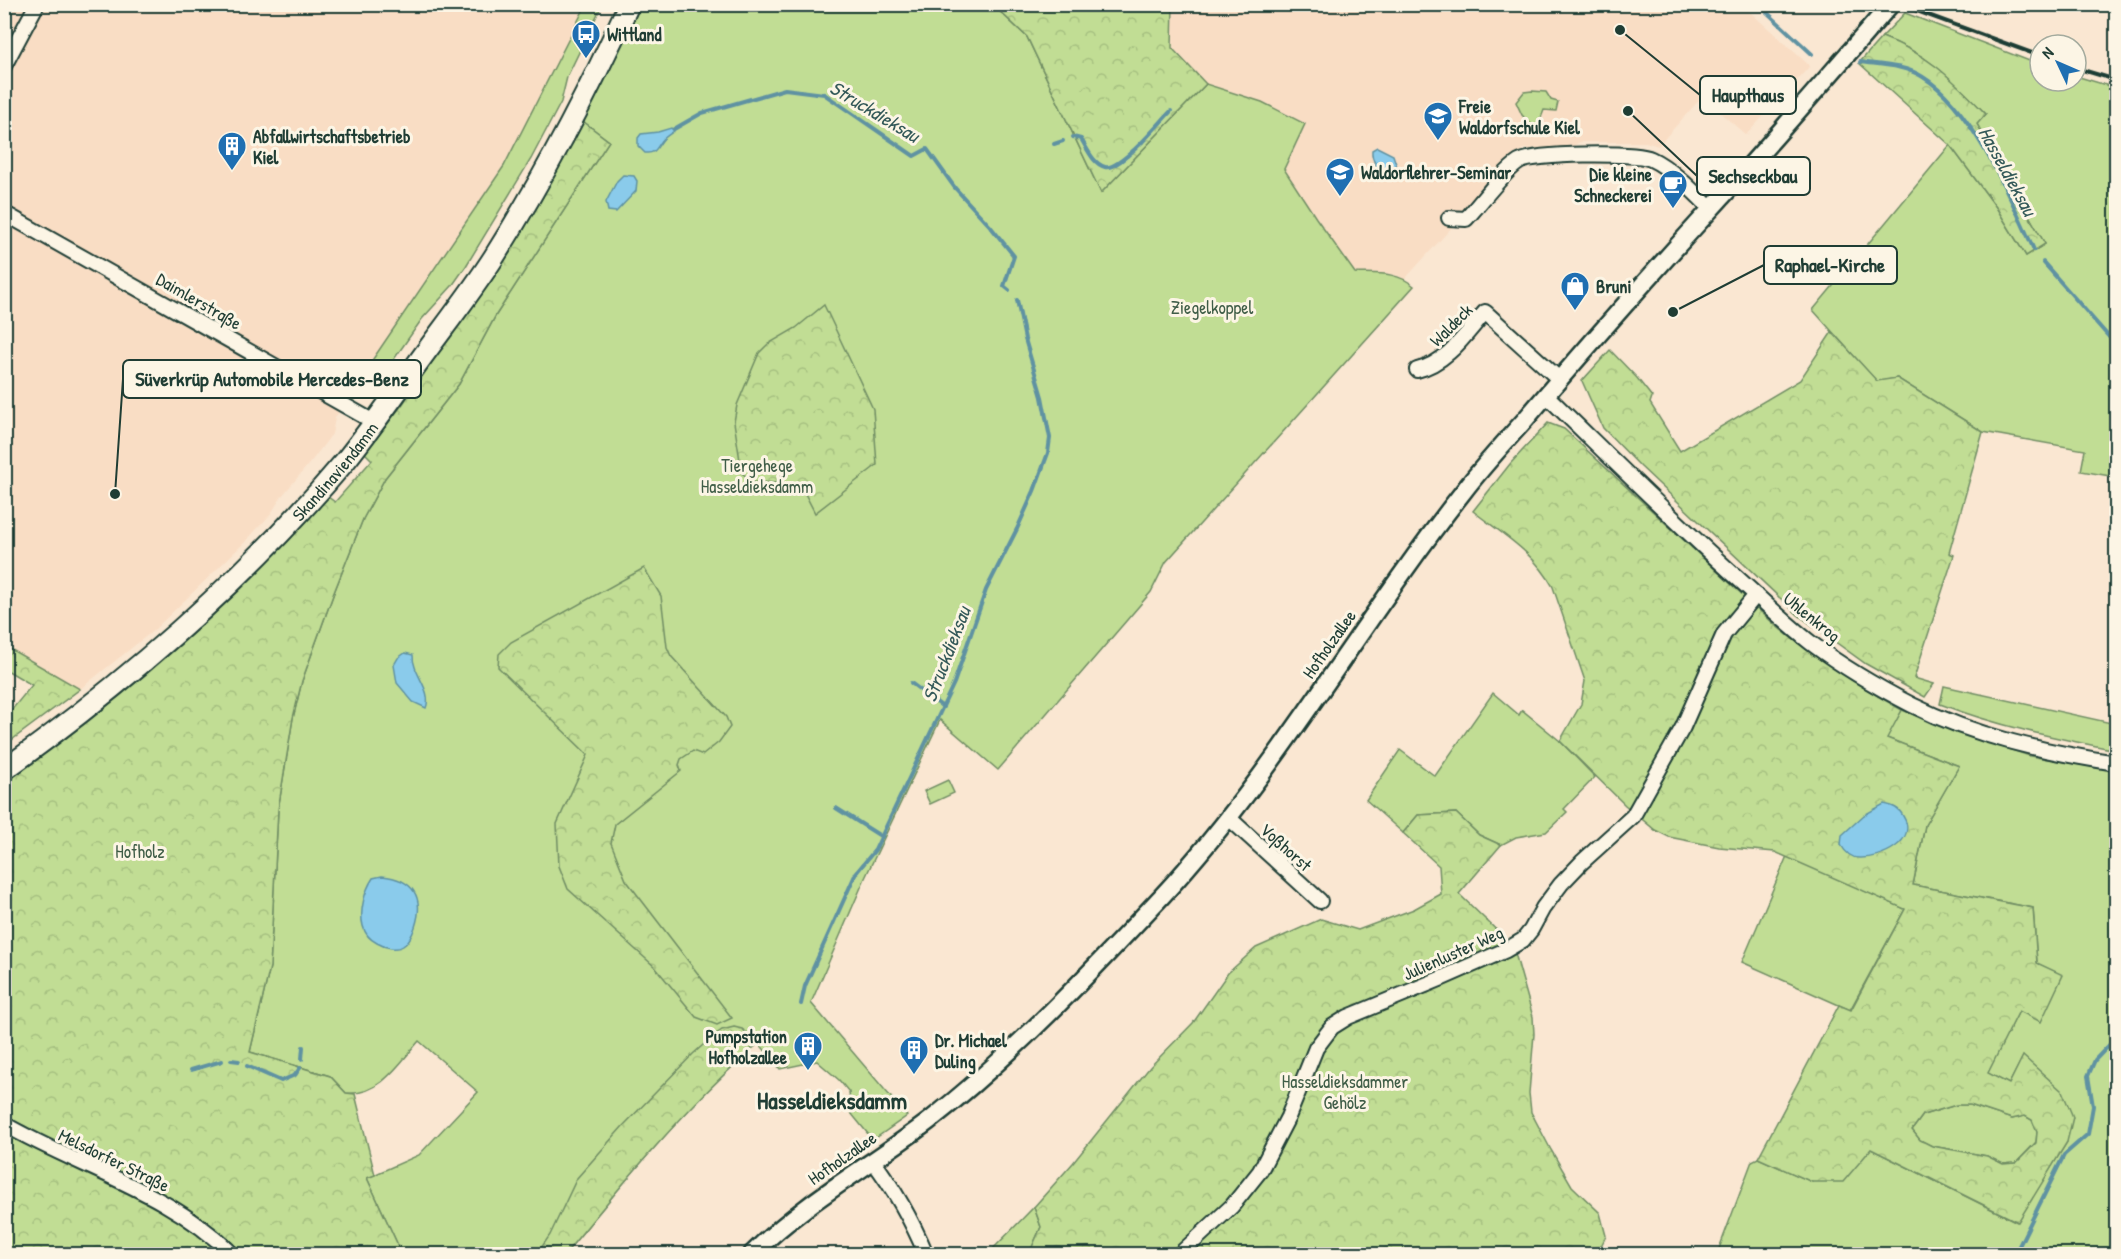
<svg xmlns="http://www.w3.org/2000/svg" width="2121" height="1259" viewBox="0 0 2121 1259" font-family="'Patrick Hand',sans-serif">
<style>
.built{fill:#f9ddc4}
.green{fill:#c1dd94;stroke:#708d64;stroke-width:1.5}
.forest{fill:url(#forest-crowns);stroke:#708d64;stroke-width:1.5;fill-rule:evenodd}
.water{fill:#8acbeb;stroke:#5f92a2;stroke-width:1.5}
.lines{fill:none;stroke-linecap:round;stroke-linejoin:round}
.stream{stroke:#5f92a2;stroke-width:4}
.minor-casing{stroke:#1f3d34;stroke-width:18}
.tertiary-casing{stroke:#1f3d34;stroke-width:21}
.secondary-casing{stroke:#1f3d34;stroke-width:24}
.minor{stroke:#fcf5e5;stroke-width:14}
.tertiary{stroke:#fcf5e5;stroke-width:16}
.secondary{stroke:#fcf5e5;stroke-width:20}
.rail{stroke:#1f3d34;stroke-width:4}
.labels{text-anchor:middle;dominant-baseline:central;stroke-width:6;stroke-linejoin:round;paint-order:stroke}
.poi-label{font-size:18px;font-weight:bold;fill:#1f3d34;stroke:#fcf5e5;text-anchor:start}
.street-label{font-size:18px;fill:#1f3d34;stroke:#fcf5e5}
.park-label{font-size:18px;fill:#3f5d47;stroke:#fcf5e5}
.water-label{font-size:20px;font-style:italic;fill:#345959;stroke:#fcf5e5}
.district-label{font-size:24px;font-weight:bold;fill:#1f3d34;stroke:#fcf5e5}
.leader{fill:none;stroke:#1f3d34;stroke-width:2}
.callout-dot{fill:#1f3d34;stroke:#fcf5e5;stroke-width:2}
.callout{fill:#fcf5e5;stroke:#1f3d34;stroke-width:2}
.callout-label{font-size:20px;text-anchor:middle;font-weight:bold;fill:#1f3d34}
</style>
<defs>
<pattern id="forest-crowns" width="20" height="18" patternUnits="userSpaceOnUse" patternTransform="scale(1.5)"><rect width="20" height="18" fill="#c1dd94"/><path d="M2 6a3 3 0 1 1 6 0M12 15a3 3 0 1 1 6 0" fill="none" stroke="#a5bf80"/></pattern>
</defs>
<rect width="100%" height="100%" fill="#fae7d2"/>
<filter id="ink" filterUnits="userSpaceOnUse"><feTurbulence type="fractalNoise" baseFrequency=".0167" numOctaves="2"/><feDisplacementMap in="SourceGraphic" scale="12" xChannelSelector="R" yChannelSelector="G"/><feConvolveMatrix kernelMatrix="1 2 1 2 8 2 1 2 1" color-interpolation-filters="sRGB"/></filter>
<g filter="url(#ink)">
<!-- built -->
<g class="built">
<polygon points="1741,4 1810,66 1746,135 1702,97 1658,146 1646,142 1580,142 1570,148 1523,149 1405,279 1391,274 1355,273 1316,218 1284,169 1305,124 1262,102 1206,84 1172,48 1173,5"/>
<polygon points="5,5 586,5 504,166 352,390 335,418 332,434 313,459 282,496 270,515 244,543 154,630 80,689 5,646"/>
</g>
<!-- green -->
<g class="green">
<polygon points="586,5 602,5 567,77 561,102 531,159 466,266 452,286 422,319 392,362 381,375 361,391 352,390 504,166"/>
<path d="M641,5H993L1027,37L1101,193L1206,84L1262,102L1305,124L1284,169L1316,218L1355,273C1377,274 1396,271 1414,286L1166,562L1151,592L998,770L940,720L865,878L811,1003L907,1116L873,1140L851,1113L849,1092L839,1080L817,1061L780,1069L759,1043C686,1106 625,1180 565,1254H402L367,1178L419,1155L478,1092L419,1041C399,1064 380,1096 346,1093L330,1076L250,1052L270,967L278,810L293,718L302,681L333,595L363,519L385,478L459,384L496,315L609,141L580,119L628,32Z"/>
<path d="M1905,13L2040,65V81H2076V76L2116,88V477L2081,471L2085,450L1983,432L1897,378L1877,382L1813,310L1950,145L1996,207L2026,256L2045,244L1977,124L1986,114C1951,79 1929,54 1882,37Z"/>
<polygon points="1532,91 1546,92 1551,100 1558,102 1556,111 1544,110 1539,123 1533,126 1522,115 1516,102 1524,92"/>
<path d="M1944,686L2116,724V750C2056,738 1997,726 1940,704Z"/>
<polygon points="1493,693 1519,715 1522,710 1560,741 1595,777 1564,809 1567,812 1546,832 1516,837 1501,845 1479,835 1456,813 1418,815 1403,833 1366,800 1400,750 1435,776"/>
<polygon points="1902,710 1980,740 2030,756 2116,771 2116,1254 1717,1254 1752,1161 1758,1158 1812,1182 1871,1149 2017,1222 2067,1142 2023,1057 2009,1084 1987,1073 2019,1011 2037,963 2033,908 1913,885 1925,825 1959,766 1886,738"/>
<polygon points="948,780 954,793 930,804 924,791"/>
<polygon points="1787,856 1905,909 1850,1010 1742,962"/>
<polygon points="1956,1105 1970,1105 2012,1119 2025,1116 2032,1120 2037,1132 2036,1142 2016,1163 2003,1164 1987,1156 1932,1146 1920,1140 1912,1130 1923,1115"/>
<polygon points="1034,1207 1041,1227 1029,1254 988,1254"/>
</g>
<!-- forest -->
<g class="forest">
<polygon points="993,5 1173,5 1172,48 1206,84 1101,193 1027,37"/>
<path d="M1882,37C1929,54 1952,79 1986,114L1977,124L2045,244L2026,256L1996,207L1950,145L1859,63Z"/>
<path d="M580,119L609,141L496,315L459,384L385,478L363,519L333,595L302,681L293,718L278,810L270,967L250,1052L330,1076L346,1093L355,1094L375,1175L367,1178L402,1254H5L4,781C60,740 116,699 167,654C224,604 276,551 328,497L335,502L372,460L365,453L402,405L456,327Z"/>
<polygon points="824,305 873,409 877,465 815,513 800,484 753,482 742,473 734,422 737,405 759,353 768,344 796,328"/>
<polygon points="1832,332 1877,381 1897,378 1983,432 1949,553 1954,555 1914,678 1934,684 1925,697 1866,664 1798,615 1641,467 1603,428 1582,381 1610,350 1637,378 1652,397 1650,403 1680,451 1800,380"/>
<path d="M1548,423L1564,429L1775,625C1815,658 1857,685 1902,710L1887,738L1959,766L1925,825L1913,885L2033,908L2037,963L2063,975L2041,1022L2019,1011L1988,1073L2009,1084L2023,1056L2062,1091L2073,1117L2067,1142L2018,1222L1871,1149L1843,1182H1812L1758,1158L1839,1005L1851,1010L1905,909L1775,852L1719,847L1669,837L1655,830L1625,805L1560,741L1581,704L1585,681L1553,587C1535,553 1502,534 1473,511L1510,464ZM1956,1105H1970L2012,1119L2025,1116L2032,1120L2037,1132L2036,1143L2016,1163L2003,1164L1987,1156L1932,1146L1920,1140L1912,1130L1923,1115Z"/>
<polygon points="644,568 661,596 667,647 671,656 726,717 730,727 719,742 703,755 693,751 681,759 679,765 681,771 615,824 611,843 626,880 732,1018 717,1025 696,1017 655,967 568,889 559,866 557,824 588,755 498,667 499,654 511,642"/>
<polygon points="5,646 80,689 5,745 5,718 32,685 5,669"/>
<polygon points="1456,813 1479,835 1501,845 1459,894 1513,946 1533,1017 1534,1034 1529,1093 1531,1112 1551,1150 1572,1186 1600,1213 1606,1236 1597,1254 1029,1254 1041,1227 1034,1207 1073,1163 1150,1067 1193,1023 1228,973 1256,948 1321,919 1358,930 1414,909 1441,894 1439,866 1403,833 1418,815"/>
<path d="M734,1027L742,1029L759,1042C687,1106 625,1180 565,1254H537L550,1235L577,1178L623,1126L693,1054L712,1037L722,1030Z"/>
</g>
<!-- water -->
<g class="water">
<path d="M671,128L674,131C670,134 664,137 661,142C656,149 655,154 645,153L638,146V138L641,134L658,132Z"/>
<path d="M1377,147L1393,155L1397,167L1393,176H1386C1378,170 1371,160 1372,150Z"/>
<polygon points="623,175 634,176 637,181 636,191 616,212 608,211 606,202 617,181"/>
<path d="M405,653L413,655C412,674 433,690 426,708L413,702L397,683L394,665L398,658Z"/>
<path d="M1884,804C1893,806 1899,808 1903,816C1919,841 1881,859 1859,858C1851,858 1845,852 1841,845L1842,835L1864,815Z"/>
<path d="M382,876C413,879 425,897 415,927C413,933 409,942 403,946C396,951 384,947 377,943C371,940 365,934 363,926C359,911 365,890 373,878Z"/>
</g>
<g class="lines">
<!-- stream -->
<g class="stream">
<polyline points="1758,4 1812,54"/>
<path d="M1860,62C1881,65 1905,65 1923,77C1972,107 2011,199 2034,250"/>
<polyline points="674,129 702,113 785,89 824,94 914,156 927,149 955,188 990,226 1014,256 1004,286 1009,290"/>
<path d="M1073,137L1081,139C1087,148 1093,164 1105,167C1120,171 1160,122 1171,111"/>
<polyline points="1054,144 1063,141"/>
<polyline points="2043,262 2116,345"/>
<polyline points="911,683 943,707"/>
<polyline points="836,808 882,837"/>
<polyline points="801,1004 805,986 856,873 875,850 954,683 986,590 1017,529 1034,491 1048,453 1050,438 1042,397 1025,339 1017,300"/>
<polyline points="302,1059 303,1047"/>
<polyline points="231,1060 239,1061"/>
<polyline points="247,1066 281,1081 295,1075 300,1068"/>
<polyline points="191,1070 222,1061"/>
<polyline points="2015,1254 2064,1155 2088,1134 2093,1106 2088,1076 2095,1060 2116,1038"/>
</g>
<!-- minor casing -->
<g class="minor-casing">
<g id="minor">
<polyline points="4,66 37,4"/>
<polyline points="4,213 374,422"/>
<path d="M1449,218L1466,219C1481,203 1502,173 1519,162C1533,153 1635,152 1651,159C1671,168 1695,193 1711,209"/>
<path d="M1417,370C1447,363 1465,335 1485,312L1559,379"/>
<path d="M1546,395C1608,455 1669,516 1733,574C1759,597 1784,622 1811,643C1843,667 1877,687 1912,705C1976,737 2046,752 2116,763"/>
<polyline points="1229,818 1320,901"/>
<path d="M4,1124C80,1168 169,1191 232,1254"/>
<path d="M873,1161C895,1190 912,1221 926,1254"/>
<polyline points="1180,1254 1232,1206 1260,1171 1288,1117 1316,1048 1332,1027 1348,1017 1440,979 1506,950 1523,940 1531,930 1543,908 1561,884 1582,862 1633,816 1683,727 1724,634 1756,595"/>
</g>
</g>
<!-- tertiary casing -->
<g class="tertiary-casing">
<path id="tertiary" d="M752,1254C804,1202 870,1166 929,1121C1014,1054 1088,975 1162,896C1277,772 1359,624 1463,492C1482,467 1503,444 1524,421C1585,349 1647,279 1710,210C1772,142 1831,73 1891,4"/>
</g>
<!-- secondary casing -->
<g class="secondary-casing">
<g id="secondary">
<path id="s1" d="M4,770C128,681 248,577 346,460C369,431 390,401 412,371C439,333 469,296 494,257C545,176 589,91 629,4"/>
</g>
</g>
<!-- minor -->
<use href="#minor" class="minor"/>
<!-- tertiary -->
<use href="#tertiary" class="tertiary"/>
<!-- secondary -->
<use href="#secondary" class="secondary"/>
<!-- rail -->
<g class="rail">
<polyline points="1898,4 2040,56"/>
<polyline points="2076,68 2116,80"/>
</g>
</g>
</g>
<!-- icons -->
<defs>
<g id="bus-pin" transform="scale(1.5)"><path d="M0 17L-7.5 6A9.5 9.5 0 1 1 7.5 6Z" fill="#1f6fb2" stroke="#fcf5e5"/><path d="M-5-6H5V4H4V6H2V4H-2V6H-4V4H-5ZM-3.5-4V0h7V-4ZM-3.5 1.2v1.5H-2V1.2ZM2 1.2v1.5H3.5V1.2Z" fill="#fff"/></g>
<g id="school-pin" transform="scale(1.5)"><path d="M0 17L-7.5 6A9.5 9.5 0 1 1 7.5 6Z" fill="#1f6fb2" stroke="#fcf5e5"/><path d="M0-5L7-2L0 1L-7-2ZM-4 1L0 2.5L4 1V4Q0 6-4 4Z" fill="#fff"/></g>
<g id="building-pin" transform="scale(1.5)"><path d="M0 17L-7.5 6A9.5 9.5 0 1 1 7.5 6Z" fill="#1f6fb2" stroke="#fcf5e5"/><path d="M-4-6H4V6H1V3H-1V6H-4ZM-2.5-4.3h1.7v1.8h-1.7ZM.8-4.3h1.7v1.8H.8ZM-2.5-1h1.7V.8h-1.7ZM.8-1h1.7V.8H.8Z" fill="#fff"/></g>
<g id="university-pin" transform="scale(1.5)"><path d="M0 17L-7.5 6A9.5 9.5 0 1 1 7.5 6Z" fill="#1f6fb2" stroke="#fcf5e5"/><path d="M0-5L7-2L0 1L-7-2ZM-4 1L0 2.5L4 1V4Q0 6-4 4Z" fill="#fff"/></g>
<g id="cafe-pin" transform="scale(1.5)"><path d="M0 17L-7.5 6A9.5 9.5 0 1 1 7.5 6Z" fill="#1f6fb2" stroke="#fcf5e5"/><path d="M-5.5-4.5H6V0H3Q3 3.5 0 3.5H-2.5Q-5.5 3.5-5.5 0ZM3-3.2v2h1.7v-2ZM-6 4.5H4V6H-6Z" fill="#fff"/></g>
<g id="shop-pin" transform="scale(1.5)"><path d="M0 17L-7.5 6A9.5 9.5 0 1 1 7.5 6Z" fill="#1f6fb2" stroke="#fcf5e5"/><path d="M-5-2.5h2.3a2.7 3.5 0 0 1 5.4 0H5L5.5 6h-11ZM-1.5-2.5h3a1.5 2.3 0 0 0-3 0Z" fill="#fff"/></g>
</defs>
<g fill-rule="evenodd">
<use href="#bus-pin" x="586" y="34"/>
<use href="#school-pin" x="1438" y="116"/>
<use href="#building-pin" x="232" y="146"/>
<use href="#university-pin" x="1340" y="172"/>
<use href="#cafe-pin" x="1673" y="184"/>
<use href="#shop-pin" x="1575" y="286"/>
<use href="#building-pin" x="808" y="1046"/>
<use href="#building-pin" x="914" y="1050"/>
</g>
<g class="labels">
<!-- poi labels -->
<g class="poi-label">
<text x="607" y="34">Wittland</text>
<text x="1459" y="106">Freie<tspan x="1459" dy="21">Waldorfschule Kiel</tspan></text>
<text x="253" y="136">Abfallwirtschaftsbetrieb<tspan x="253" dy="21">Kiel</tspan></text>
<text x="1361" y="172">Waldorflehrer-Seminar</text>
<text x="1652" y="174" text-anchor="end">Die kleine<tspan x="1652" dy="21">Schneckerei</tspan></text>
<text x="1596" y="286">Bruni</text>
<text x="787" y="1036" text-anchor="end">Pumpstation<tspan x="787" dy="21">Hofholzallee</tspan></text>
<text x="935" y="1040">Dr. Michael<tspan x="935" dy="21">Duling</tspan></text>
</g>
<!-- street labels -->
<g class="street-label">
<text transform="translate(199 301) rotate(30)">Daimlerstraße</text>
<text transform="translate(1451 325) rotate(-45)">Waldeck</text>
<text stroke="none"><textPath href="#s1" startOffset="447">Skandinaviendamm</textPath></text>
<text transform="translate(1812 617) rotate(39)">Uhlenkrog</text>
<text transform="translate(1329 644) rotate(-55)">Hofholzallee</text>
<text transform="translate(1286 847) rotate(42)">Voßhorst</text>
<text transform="translate(1453 953) rotate(-24)">Julienluster Weg</text>
<text transform="translate(842 1158) rotate(-35)">Hofholzallee</text>
<text transform="translate(114 1160) rotate(26)">Melsdorfer Straße</text>
</g>
<!-- park labels -->
<g class="park-label">
<text x="1212" y="307">Ziegelkoppel</text>
<text x="757" y="465">Tiergehege<tspan x="757" dy="21">Hasseldieksdamm</tspan></text>
<text x="140" y="851">Hofholz</text>
<text x="1345" y="1081">Hasseldieksdammer<tspan x="1345" dy="21">Gehölz</tspan></text>
</g>
<!-- water labels -->
<g class="water-label">
<text transform="translate(875 111) rotate(31)">Struckdieksau</text>
<text transform="translate(2008 171) rotate(61)">Hasseldieksau</text>
<text transform="translate(946 654) rotate(-69)">Struckdieksau</text>
</g>
<!-- district labels -->
<g class="district-label">
<text x="832" y="1100">Hasseldieksdamm</text>
</g>
</g>
<!-- callouts -->
<path class="leader" d="M1620 30L1700 95M1628 111L1697 176M1673 312L1764 265M115 494L123 379"/>
<g class="callout-dot">
<circle cx="1620" cy="30" r="6"/>
<circle cx="1628" cy="111" r="6"/>
<circle cx="1673" cy="312" r="6"/>
<circle cx="115" cy="494" r="6"/>
</g>
<g class="callout">
<rect x="1700" y="76" width="96" height="38" rx="6"/>
<rect x="1697" y="157" width="113" height="38" rx="6"/>
<rect x="1764" y="246" width="133" height="38" rx="6"/>
<rect x="123" y="360" width="298" height="38" rx="6"/>
</g>
<g class="callout-label">
<text x="1748" y="102">Haupthaus</text>
<text x="1753" y="183">Sechseckbau</text>
<text x="1830" y="272">Raphael-Kirche</text>
<text x="272" y="386">Süverkrüp Automobile Mercedes-Benz</text>
</g>
<!-- margin -->
<rect width="2121" height="1259" fill="none" stroke="#fcf5e5" stroke-width="24"/>
<rect x="12" y="12" width="2097" height="1235" fill="none" stroke="#1f3d34" stroke-width="2" filter="url(#ink)"/>
<!-- north arrow -->
<g transform="translate(2058 63) rotate(314)"><circle r="28" fill="#fcf5e5" stroke="#a4ab9e" stroke-width="1.5"/>
<path d="M0-4.5L10 22L0 15L-10 22Z" fill="#1f6fb2"/>
<text y="-9" font-size="16" font-weight="bold" text-anchor="middle" fill="#1f3d34">N</text>
</g>
</svg>
